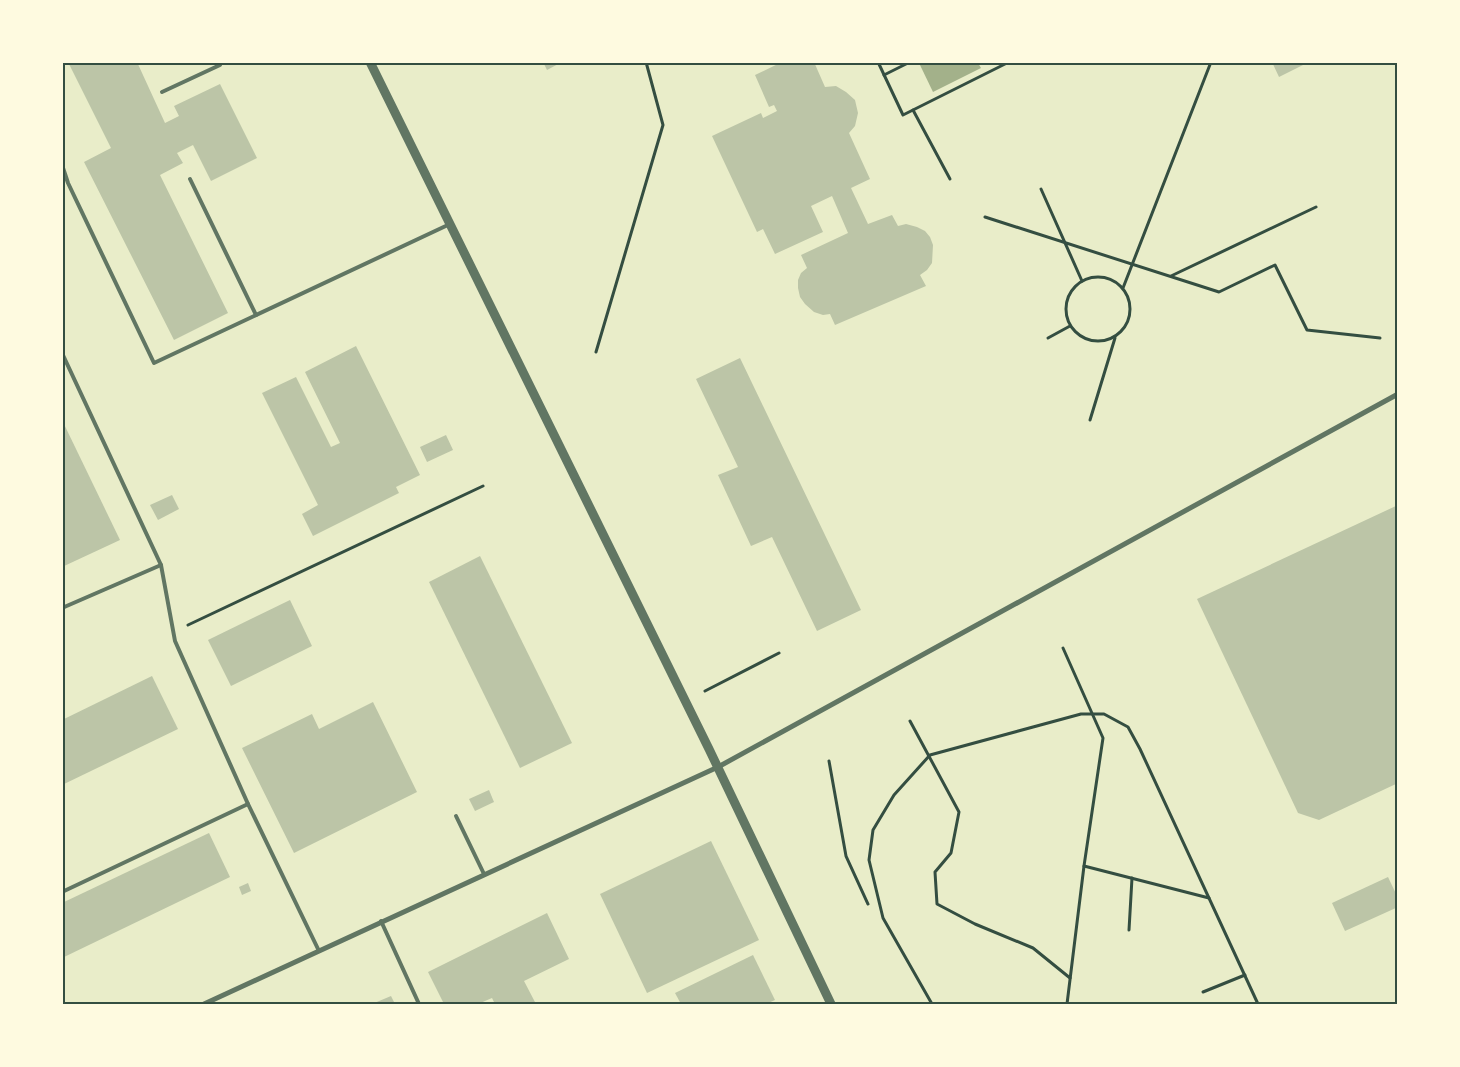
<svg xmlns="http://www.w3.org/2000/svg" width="1460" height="1067" viewBox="0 0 1460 1067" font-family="Rubik,sans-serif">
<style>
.water{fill:#a3b18a}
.building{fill:#bcc5a7}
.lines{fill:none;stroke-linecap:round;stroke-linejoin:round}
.path{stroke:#344e41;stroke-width:3}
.service{stroke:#617663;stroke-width:4}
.minor{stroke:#617663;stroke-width:5}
.tertiary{stroke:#617663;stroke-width:9}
.neatline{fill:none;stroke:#344e41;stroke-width:2}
</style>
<rect width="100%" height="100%" fill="#e9edc9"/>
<!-- water -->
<polygon class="water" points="925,62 978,63 981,68 933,92 920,65"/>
<!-- building -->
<g class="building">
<polygon points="68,62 137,62 165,123 179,116 174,106 220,84 257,158 211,181 193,145 177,153 183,163 160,175 228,313 174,340 84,162 111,148"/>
<polygon points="543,62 562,62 547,70"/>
<polygon points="782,62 814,62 825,87 836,86 846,92 855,100 858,113 855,126 849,133 870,179 851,188 868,224 892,215 898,226 906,224 917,227 925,231 930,237 933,245 932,263 927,270 920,275 926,286 835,325 830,314 823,315 814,312 805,304 800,297 798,288 798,280 801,273 807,268 801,255 848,233 832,196 811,206 823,232 775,254 763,229 757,232 712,136 761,113 763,118 777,111 774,105 769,107 755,75"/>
<polygon points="1272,62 1309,62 1279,77"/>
<polygon points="356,346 420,475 396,487 399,493 313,536 302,514 318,505 262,393 296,377 331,447 340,443 305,372"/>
<polygon points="740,358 861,610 817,631 772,537 751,546 718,475 738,467 696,379"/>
<polygon points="62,420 120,540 62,567"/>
<polygon points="446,435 453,450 427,462 420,447"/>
<polygon points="172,495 179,509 158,520 150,505"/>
<polygon points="1398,505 1398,783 1319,820 1298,813 1197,599"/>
<polygon points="480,556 572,743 520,768 429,582"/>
<polygon points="290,600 312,646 231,686 208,640"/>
<polygon points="152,676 178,729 62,785 62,720"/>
<polygon points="373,702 417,792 294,853 242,748 312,714 319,729"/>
<polygon points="489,790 494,802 475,811 469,799"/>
<polygon points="209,833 230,877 62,958 62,903"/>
<polygon points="711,841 759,940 647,993 600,894"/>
<polygon points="1388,877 1398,898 1398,907 1345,931 1332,903"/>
<polygon points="248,883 251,891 242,895 239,887"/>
<polygon points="547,913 569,959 524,981 536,1004 495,1004 492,998 478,1004 444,1004 428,972"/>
<polygon points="753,955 775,1000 766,1004 681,1004 675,993"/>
<polygon points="391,996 395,1004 372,1004"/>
</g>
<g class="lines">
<!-- path -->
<g class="path">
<polyline points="878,62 903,115 1009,62"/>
<polyline points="884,75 910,62"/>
<polyline points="913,110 950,179"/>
<polyline points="1041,189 1082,281"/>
<polyline points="985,217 1219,292 1275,265 1307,330 1380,338"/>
<polyline points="1171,276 1316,207"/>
<circle cx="1098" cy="309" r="32"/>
<polyline points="1123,288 1211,62"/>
<polyline points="1048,338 1070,326"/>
<polyline points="596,352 663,125 646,62"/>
<polyline points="1090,420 1115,338"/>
<polyline points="188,625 483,486"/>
<polyline points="1063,648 1103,738 1084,866 1067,1004"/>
<polyline points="705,691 779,653"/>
<polyline points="910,721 959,812 951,853 935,872 937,904 975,924 1033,948 1070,978"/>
<polyline points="829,761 846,856 868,904"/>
<polyline points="1084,866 1209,898"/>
<polyline points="1129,930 1132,878"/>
<polyline points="1203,992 1245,975"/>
<polyline points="932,1004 883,918 869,860 873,830 894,795 930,755 1081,714 1104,714 1128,727 1140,749 1258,1004"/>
</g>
<!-- service -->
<g class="service">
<polyline points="162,92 220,65"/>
<polyline points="62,165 68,183 154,363 450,224"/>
<polyline points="190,179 256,315"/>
<polyline points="62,353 161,565 175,641 248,804 319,951"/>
<polyline points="62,608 161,565"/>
<polyline points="456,816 484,874"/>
<polyline points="62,892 248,804"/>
<polyline points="381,921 419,1004"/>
</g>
<!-- minor -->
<polyline class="minor" points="204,1004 718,767 1398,394"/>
<!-- tertiary -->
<polyline class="tertiary" points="370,62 709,749 831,1004"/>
</g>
<!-- border -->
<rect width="1460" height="1067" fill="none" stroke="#fefae0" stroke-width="128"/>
<rect x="64" y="64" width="1332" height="939" class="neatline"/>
</svg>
